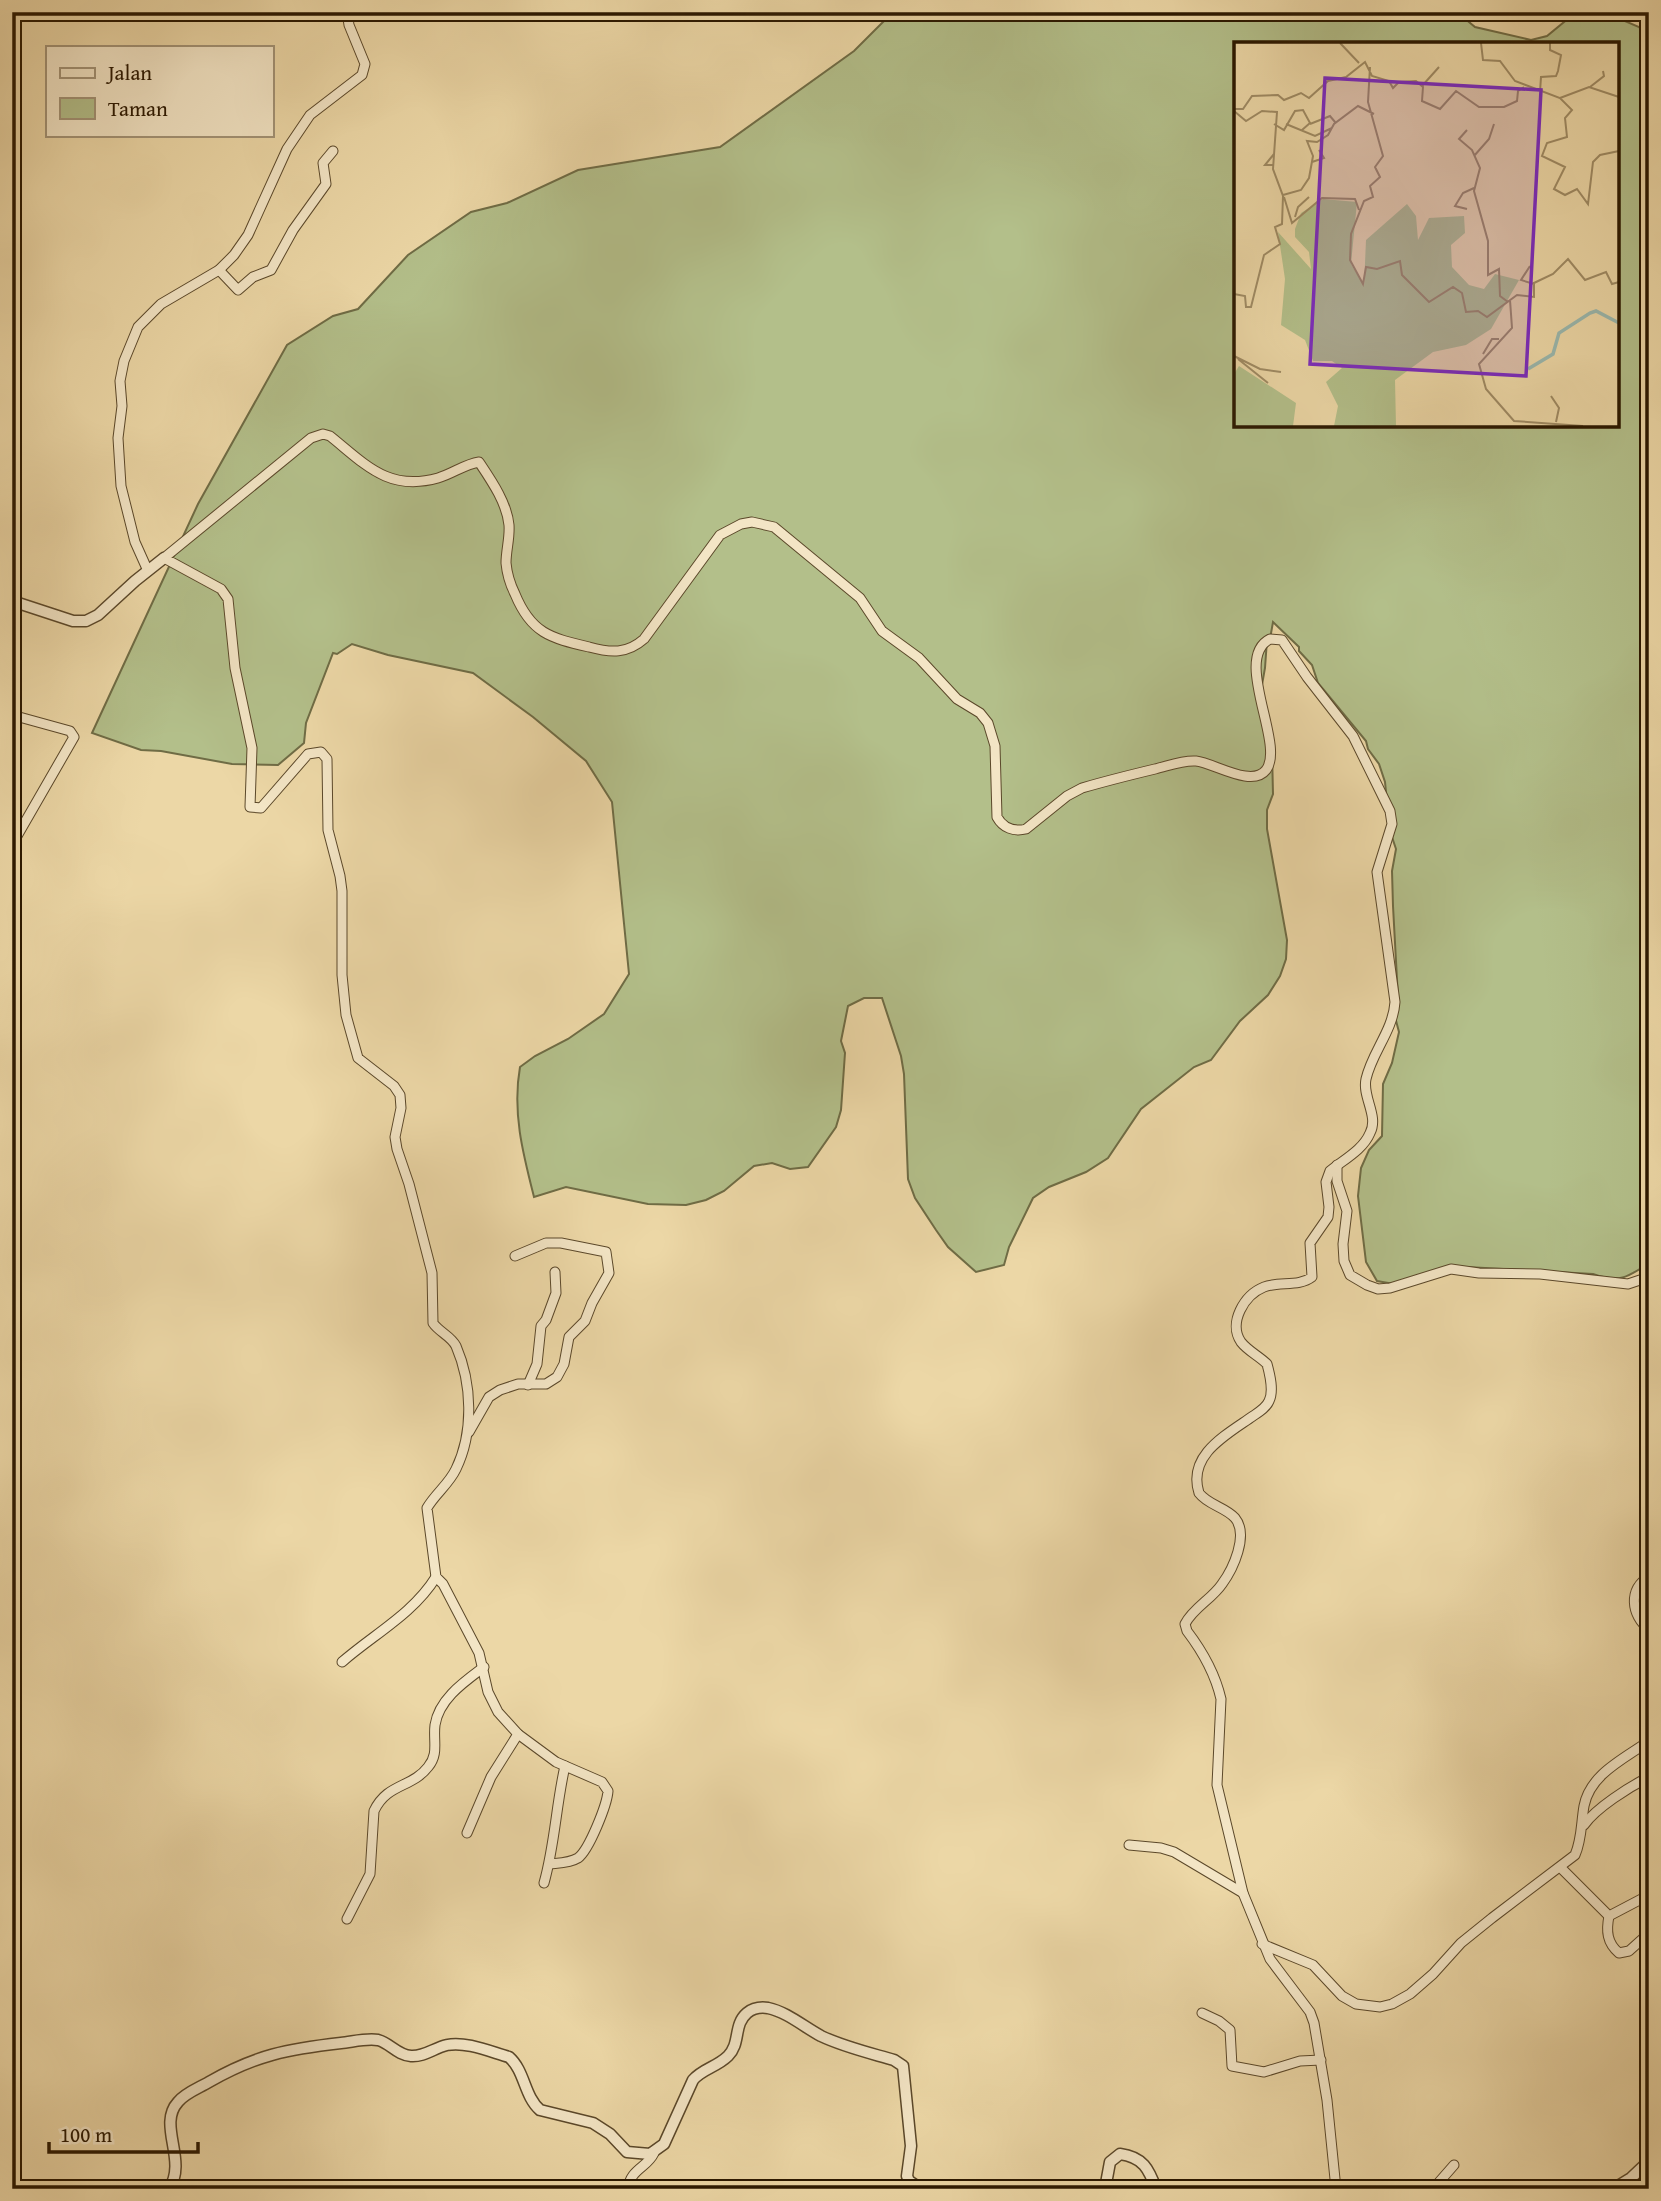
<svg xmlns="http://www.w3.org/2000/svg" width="1661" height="2201" viewBox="0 0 1661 2201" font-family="'Gentium Book Plus',serif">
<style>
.green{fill:#b3bf8a;stroke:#6f6c45;stroke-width:2;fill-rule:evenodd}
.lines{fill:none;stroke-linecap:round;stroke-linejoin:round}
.minor-casing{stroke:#5b482a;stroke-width:11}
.tertiary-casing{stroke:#5b482a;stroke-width:13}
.minor{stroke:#f3e5c5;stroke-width:9}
.tertiary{stroke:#f3e5c5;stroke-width:10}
.inset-river{fill:none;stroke:#9ab8ae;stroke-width:3.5}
.inset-road{fill:none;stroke:#9f8b64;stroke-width:2}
.view{fill:#7b2cbf;fill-opacity:0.15;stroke:#7b2cbf;stroke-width:3.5}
.inset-edge{fill:none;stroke:#2b1800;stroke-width:3.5}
</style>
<rect width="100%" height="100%" fill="#ecd7a6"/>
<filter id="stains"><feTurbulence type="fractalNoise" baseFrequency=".00286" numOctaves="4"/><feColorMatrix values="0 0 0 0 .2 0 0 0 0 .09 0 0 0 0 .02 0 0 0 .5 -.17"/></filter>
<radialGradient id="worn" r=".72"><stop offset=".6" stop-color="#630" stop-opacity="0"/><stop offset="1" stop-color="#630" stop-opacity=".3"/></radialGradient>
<!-- green -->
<path class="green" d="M893,12H1457L1475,27L1531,40L1547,36L1575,13L1604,12L1639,27L1649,38V1263C1627,1278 1619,1283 1593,1274L1467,1267L1394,1284L1377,1281L1366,1262L1358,1196L1361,1168L1369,1150L1382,1136L1383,1084L1392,1063L1399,1032L1394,1013L1398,998L1393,906L1392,871L1396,849L1390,831L1385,782L1379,764L1368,749L1366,741L1318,683L1312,665L1299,651V647L1273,622L1270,639L1267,640L1265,668L1260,696L1272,752L1273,794L1267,810V829L1287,940L1286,959L1280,976L1268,995L1240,1021L1211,1060L1194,1067L1141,1109L1108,1158L1086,1172L1049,1187L1033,1198L1009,1247L1004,1265L976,1272L948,1247L936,1230L915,1198L908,1179L904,1074L901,1056L882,998H864L848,1006L841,1041L845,1053L841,1110L836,1127L808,1167L790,1169L772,1163L754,1166L724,1191L706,1200L686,1205L648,1204L566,1187L534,1197C523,1154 512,1112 520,1067L535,1056L568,1039L604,1014L629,974L612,802L586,761L533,717L473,673L388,655L352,644L337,654L333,653L306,723L304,743L278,765L232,764L161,751L141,750L92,733L198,504L287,345L333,316L358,309L408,255L471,212L507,203L578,170L720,147L854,51ZM1236,44H1617V425H1236Z"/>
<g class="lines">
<!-- minor casing -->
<g class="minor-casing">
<g id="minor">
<polyline points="219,270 238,290 253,277 271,270 293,230 326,184 323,163 333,151"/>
<polyline points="148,571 135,542 121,486 118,438 122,406 120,381 124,361 138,327 161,304 219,270 234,255 248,235 287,149 310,115 362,75 365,64 349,25 347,12"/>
<polyline points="12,715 70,731 74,737 13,843"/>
<polyline points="1337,1165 1337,1181 1347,1211 1343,1244 1344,1261 1350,1275 1367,1285 1378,1289 1390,1288 1451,1269 1479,1273 1540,1274 1628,1284 1649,1277"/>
<polyline points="528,1385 537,1364 541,1326 546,1320 556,1293 555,1272"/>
<polyline points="469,1432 489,1397 500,1390 518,1384 546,1384 557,1377 564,1364 569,1337 585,1321 592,1303 609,1273 606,1252 561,1243 546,1243 515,1256"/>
<path d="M1649,1577C1628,1588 1631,1616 1649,1629"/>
<path d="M342,1662C374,1634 413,1614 436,1577"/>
<path d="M1584,1825C1596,1808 1629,1787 1649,1777"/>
<polyline points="467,1833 491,1777 518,1734"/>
<polyline points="1129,1845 1161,1848 1174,1852 1243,1893"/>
<path d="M550,1864C559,1863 570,1863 578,1858C589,1850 607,1805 608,1791L602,1782L556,1762L518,1734L498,1712L488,1692L479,1653L443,1584L436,1577L427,1508C435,1494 449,1484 456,1469C474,1432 472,1383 456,1346C451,1336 439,1332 433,1323L432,1273L409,1184L397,1149L395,1137L401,1108L400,1095L394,1086L358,1058L346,1015L342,975V891L340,876L328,830L327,759L321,752L308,754L261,808L250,807L252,748L235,668L228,599L221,589L164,558L311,438L323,434L330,436C365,464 388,492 438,478C452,474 465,464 479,462C491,480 507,503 509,525C510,538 506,550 506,563C507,574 510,584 515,594C531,633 550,638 589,647C611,653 627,654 644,639L720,535L741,524L752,522L774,527L860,598L882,631L919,658L957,699L980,713L988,723L995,746L997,817C1003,828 1014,832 1026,829L1067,796L1082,788C1106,781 1130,775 1155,769C1168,766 1182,760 1196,761C1214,763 1252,788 1266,770C1286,745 1232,658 1270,639L1282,640L1307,677L1353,736L1390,811L1392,824L1377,872L1395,1002C1393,1031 1372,1052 1366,1079C1362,1097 1379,1116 1370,1133C1363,1150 1343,1160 1330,1171L1326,1182L1329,1207L1328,1217L1310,1243L1312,1277C1299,1287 1279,1281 1264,1287C1244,1295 1228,1323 1241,1342C1248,1351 1259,1356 1267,1364C1270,1375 1274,1391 1269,1401C1266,1408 1259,1412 1253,1416C1226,1435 1187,1455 1199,1493C1208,1505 1225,1507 1235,1518C1249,1535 1233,1569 1222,1584C1212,1599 1193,1608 1185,1624L1187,1631C1203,1652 1215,1673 1221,1699L1217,1785L1243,1893L1270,1959L1310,2012L1314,2023L1327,2100L1336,2189"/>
<polyline points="1561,1868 1609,1916 1649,1895"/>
<path d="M544,1883C555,1844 556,1805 565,1766"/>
<path d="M1609,1916C1606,1931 1607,1943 1619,1953L1629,1951L1649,1933"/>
<path d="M347,1919L370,1874L374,1811C387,1783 412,1788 428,1767C439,1754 433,1741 435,1725C439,1699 464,1682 484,1667"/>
<path d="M1262,1944L1313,1965L1342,1996L1356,2004L1380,2007L1392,2004L1410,1994L1433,1974L1461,1943L1492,1918L1575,1855C1582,1839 1581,1823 1584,1806C1590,1774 1624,1759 1649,1741"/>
<polyline points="1202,2013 1219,2021 1230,2030 1232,2066 1264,2072 1300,2061 1321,2060"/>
<path d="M628,2189C630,2169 647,2168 654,2153"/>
<polyline points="1433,2189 1454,2165"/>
</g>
</g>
<!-- tertiary casing -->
<g class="tertiary-casing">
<g id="tertiary">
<polyline points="12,601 73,621 86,621 98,615 135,581 164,558"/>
<polyline points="12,2184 24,2189"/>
<path d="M169,2189C188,2160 157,2125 178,2102C185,2093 199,2088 209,2082C256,2055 288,2049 341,2043C352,2042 366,2038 378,2040C390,2043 397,2055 411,2056C424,2057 434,2048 447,2045C466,2041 491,2052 509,2057C525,2071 524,2096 540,2110L593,2123L610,2134L627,2152L650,2154L664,2144L693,2080C702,2069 717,2067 728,2056C741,2043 733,2025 747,2013C753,2008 761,2007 768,2008C787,2012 804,2027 821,2036C844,2047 870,2053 894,2060L903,2066L911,2146L907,2176L909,2181L921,2189"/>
<path d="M1105,2189L1110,2162L1120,2154C1143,2157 1149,2169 1156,2189"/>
<polyline points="1613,2189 1631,2178 1649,2161"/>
</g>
</g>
<!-- minor -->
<use href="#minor" class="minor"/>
<!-- tertiary -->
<use href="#tertiary" class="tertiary"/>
</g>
<!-- overview -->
<g transform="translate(1234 42)">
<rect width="385" height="385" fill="#ecd7a6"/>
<path d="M89,157L123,160L117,222L130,244L132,198L173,162L182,174L184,198L195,176L230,174L231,191L217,203L218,225L235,243L250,247L261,232L285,238L257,287L232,303L199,310L161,338L162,384H100L104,364L92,340L108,326L98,319H79L71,298L47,283L51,237L44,190L77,227L75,210L61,195V187L67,171ZM5,324L62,361L59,384H0V332Z" fill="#b3bf8a"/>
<path class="inset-river" d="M294,327L319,312L325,291L356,271L362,269L385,281"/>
<path class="inset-road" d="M106,1L125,21M247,1L249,18L266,19L281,39L326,56L338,68L331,76L333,95L313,101L308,114L331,125L320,147L331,153L343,147L354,162L359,120L366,113L385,109M136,25L134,60L149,114L141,125L146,135L136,144L139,155L130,159L117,192L116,218L129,242L132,225L143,227L166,219L168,233L195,260L219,245L228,251L232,270L244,269L253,275L283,253L300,255V241L319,232L334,217L351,238L372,230L378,242L385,240M188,44L205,25M356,45L370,34L369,29M306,50L307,35L322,34L324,29L327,13L316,8V1M326,56L355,45L385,55M0,67H9L18,54L44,53L50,58L67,51L75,56L94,39L112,35L131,20L138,34L155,39L159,46L165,40L182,39L189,45L188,59L206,67L222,49L245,65H270L283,59L284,49L290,45M0,69L12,79L28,69L43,70L39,127L49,154L48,182L41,185L46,202L30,213L17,265H12L11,254L0,252M40,82L50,88L61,69L69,68L76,81L68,88M52,82L81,94L98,86M76,82L96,74L101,80M233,88L225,97L238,108L246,126L240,149L254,199V233L265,227L266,254L274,260M240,114L255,97L260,82M78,120L90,116L85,108M39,123H31L40,112M49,153L67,148L75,136L79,114L73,99L83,100L94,93L100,82L124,64L140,72M50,155L58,181L88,156L121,157L125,168M233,167L221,164L229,151L240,146M61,175L64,165L75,155M296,224L287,238L300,242M276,258L278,286L245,322L252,347L280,379L349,384M249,312L258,297H265M0,314L26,327L47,330M4,317L34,341M317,354L325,366L322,380"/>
<path class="view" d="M91,36L307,48L292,334L76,322Z"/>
<rect width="385" height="385" class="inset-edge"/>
</g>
<!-- margin -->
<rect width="1661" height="2201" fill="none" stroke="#ecd7a6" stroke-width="42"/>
<rect x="14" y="14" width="1633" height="2173" fill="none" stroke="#2b1800" stroke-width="3.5"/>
<rect x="21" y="21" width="1619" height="2159" fill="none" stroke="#2b1800" stroke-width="2"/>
<!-- legend -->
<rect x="46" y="46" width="228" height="91" fill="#f3e5c5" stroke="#a39376" stroke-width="2"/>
<rect x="60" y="68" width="35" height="10" fill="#f3e5c5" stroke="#a39376" stroke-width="2"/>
<text x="108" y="80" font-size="21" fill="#2b1800">Jalan</text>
<rect x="60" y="98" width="35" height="21" fill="#b3bf8a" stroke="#a39376" stroke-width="2"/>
<text x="108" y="116" font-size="21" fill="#2b1800">Taman</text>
<!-- scale -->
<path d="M49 2142v10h149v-10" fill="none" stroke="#2b1800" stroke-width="3.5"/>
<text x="60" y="2142" font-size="21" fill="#2b1800" stroke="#f3e5c5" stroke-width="5" paint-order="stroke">100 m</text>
<rect width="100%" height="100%" filter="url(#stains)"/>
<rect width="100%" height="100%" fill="url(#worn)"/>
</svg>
